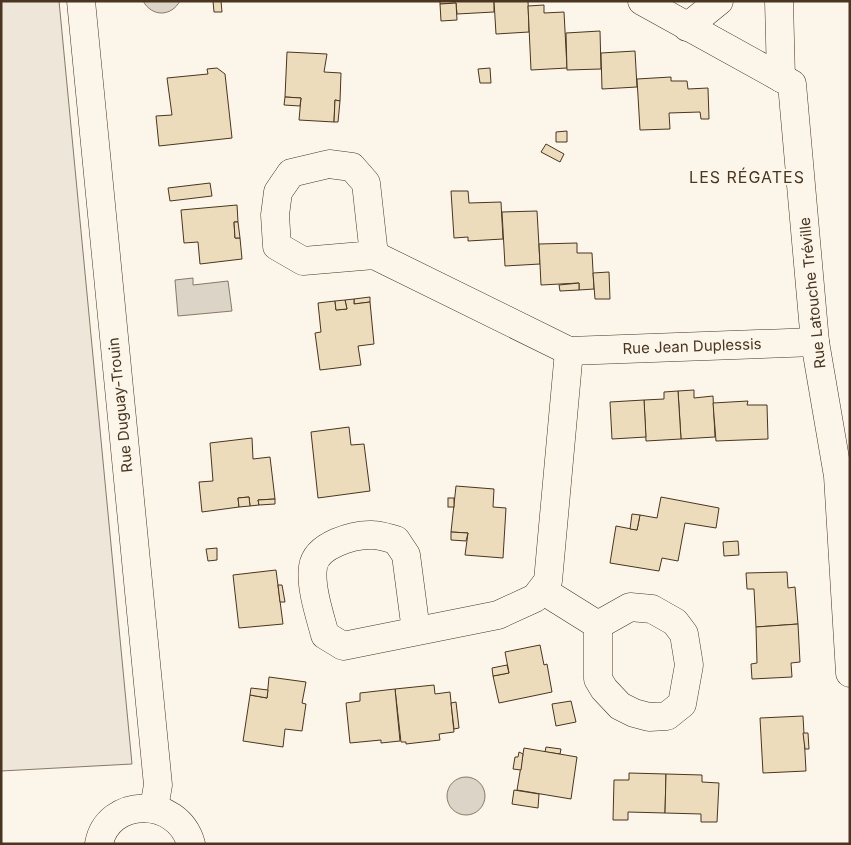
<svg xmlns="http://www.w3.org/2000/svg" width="851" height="845" viewBox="0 0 851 845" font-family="Inter,sans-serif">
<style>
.green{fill:#ede6d9;stroke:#887966}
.water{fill:#dcd4c6;stroke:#887966}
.building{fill:#ecdcbc;stroke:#4a3520}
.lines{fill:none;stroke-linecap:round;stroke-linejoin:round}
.minor-casing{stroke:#4a3520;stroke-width:29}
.tertiary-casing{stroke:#4a3520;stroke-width:29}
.minor{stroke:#fbf6e9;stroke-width:28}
.tertiary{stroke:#fbf6e9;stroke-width:28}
.labels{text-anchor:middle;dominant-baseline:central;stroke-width:4;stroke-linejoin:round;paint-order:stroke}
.street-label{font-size:15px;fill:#4a3520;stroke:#fbf6e9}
.neighbourhood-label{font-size:16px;letter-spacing:1px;fill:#4a3520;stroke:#fbf6e9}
</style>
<rect width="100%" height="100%" fill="#fbf6e9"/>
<!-- green -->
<polygon class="green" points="1,1 59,1 132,764 1,771"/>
<!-- water -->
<g class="water">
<path d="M143,1H180C171,17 152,17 143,1Z"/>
<polygon points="193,278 193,285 228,281 232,311 178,316 175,280"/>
<circle cx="466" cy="796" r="19"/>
</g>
<!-- building -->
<g class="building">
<polygon points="213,1 221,1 222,12 214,12"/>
<polygon points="440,1 494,1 494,12 457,14 456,3 440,4"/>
<polygon points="494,1 528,1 529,32 496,34"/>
<polygon points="456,3 457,20 441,21 440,4"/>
<polygon points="544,5 544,13 564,12 567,68 531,70 528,6"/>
<polygon points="600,31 601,69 567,70 566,33"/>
<polygon points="635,51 637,87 602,89 601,53"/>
<polygon points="287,52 327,54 324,72 341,73 340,101 335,100 334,122 299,120 301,98 285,97"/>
<polygon points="217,68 225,74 232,138 159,146 156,116 172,115 167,78 208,74 207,69"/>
<polygon points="490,68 491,83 480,83 478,69"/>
<polygon points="671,77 671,81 687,81 688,89 708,88 709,119 701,119 700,112 669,113 670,129 640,130 637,79"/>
<polygon points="285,97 301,98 300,106 284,105"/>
<polygon points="335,100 340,101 338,122 334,122"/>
<polygon points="567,131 567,142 556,142 556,132"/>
<polygon points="546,144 564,154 560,162 541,152"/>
<polygon points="210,183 212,196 170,201 168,188"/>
<polygon points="451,191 468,191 469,203 501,202 503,239 468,241 468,237 454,238"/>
<polygon points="237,205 238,222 234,222 235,238 240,238 242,259 200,264 198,242 184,243 181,210"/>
<polygon points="537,211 540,264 505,266 502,212"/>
<polygon points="234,222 238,222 240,238 235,238"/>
<polygon points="577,243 577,253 592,253 594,289 579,290 579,283 541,285 539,244"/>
<polygon points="609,272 610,299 595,299 593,273"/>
<polygon points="579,283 579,290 560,291 559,285"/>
<polygon points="370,297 370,302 354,304 354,299"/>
<polygon points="354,299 354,304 370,302 374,344 358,346 361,365 320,370 315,333 321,332 318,303 335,301 336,310 347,309 345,300"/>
<polygon points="345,300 347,309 336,310 335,301"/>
<polygon points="694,390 694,398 713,396 715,437 681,439 678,391"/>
<polygon points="678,391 681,439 646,441 644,400 664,399 664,392"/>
<polygon points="644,400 646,437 612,439 610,402"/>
<polygon points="748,401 747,405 767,405 768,439 716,441 713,403"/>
<polygon points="349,427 351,445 364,444 370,491 318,498 311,432"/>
<polygon points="252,438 253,459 270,457 275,499 258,500 259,505 250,506 249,497 238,498 239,507 202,512 199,482 213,481 210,443"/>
<polygon points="456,486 494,489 493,507 506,508 503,558 465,555 468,533 451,532"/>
<polygon points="249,497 250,506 239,507 238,498"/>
<polygon points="661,497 719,508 716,528 685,523 678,561 662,558 659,571 610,563 616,526 637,530 640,515 657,518"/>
<rect x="448" y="498" width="6" height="9"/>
<polygon points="275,499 275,504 259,505 258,500"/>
<polygon points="632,514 640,515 637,530 630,529"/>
<polygon points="451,532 468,533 466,541 451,540"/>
<polygon points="738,541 739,555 724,556 723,542"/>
<polygon points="217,548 217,560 208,561 206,549"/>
<polygon points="276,570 283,624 239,628 233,575"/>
<polygon points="787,572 788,588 795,587 798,624 756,627 754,589 747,589 746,573"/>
<polygon points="278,585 282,585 285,602 280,602"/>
<polygon points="798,624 800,662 791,663 792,677 752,679 751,664 757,663 756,627"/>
<polygon points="540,645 544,665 547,664 552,692 499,703 493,676 509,673 505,652"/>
<polygon points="507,665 509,673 493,676 492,668"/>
<polygon points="269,677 306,682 302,703 306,704 302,731 285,729 283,747 243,741 250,695 267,698"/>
<polygon points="434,685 435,694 450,692 454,732 439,734 440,740 406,744 406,742 401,742 395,689"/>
<polygon points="251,688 268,690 267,698 250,695"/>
<polygon points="395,689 400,741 381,743 381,740 350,743 346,703 360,701 360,693"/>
<polygon points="571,701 576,722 556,726 552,704"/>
<polygon points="456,702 459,728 454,729 451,703"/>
<polygon points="803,716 806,771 763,773 760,718"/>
<polygon points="803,733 808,733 809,749 805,749"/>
<polygon points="546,747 561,749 560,754 545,752"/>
<polygon points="524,748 577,757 571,799 517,790"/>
<polygon points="519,752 523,754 521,770 513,769 515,757 518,757"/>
<polygon points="629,773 666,774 665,813 628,812 628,820 613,820 614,780 629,780"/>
<polygon points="666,774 702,775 702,782 719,783 717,822 701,822 701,814 665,813"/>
<polygon points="514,790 539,794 538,808 512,804"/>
</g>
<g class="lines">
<!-- minor casing -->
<g class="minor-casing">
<g id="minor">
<polyline points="81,1 158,785 154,808"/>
<polyline points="642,1 792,84 815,342 838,476 850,673"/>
<polyline points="779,1 781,78"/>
<polyline points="687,27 719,1"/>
<polyline points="374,255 303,261 277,246 275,215 278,192 291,173 329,164 352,167 366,183 374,255 569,351 815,342"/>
<polyline points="542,590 598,625 598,679 604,689 620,706 634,713 649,717 667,716 682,704 689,665 684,634 675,622 652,609 630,607 598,625"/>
<path d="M416,631L406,555L396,540C388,538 380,535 373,535C354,534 316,545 313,567C310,587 320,616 325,635L343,646L498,615L535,598L548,581L569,351"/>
</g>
</g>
<!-- tertiary casing -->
<g class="tertiary-casing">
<path id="tertiary" d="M99,844C107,798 177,795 191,844"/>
</g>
<!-- minor -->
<use href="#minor" class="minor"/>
<!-- tertiary -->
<use href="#tertiary" class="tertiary"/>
</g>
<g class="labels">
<!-- street labels -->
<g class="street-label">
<text transform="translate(812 293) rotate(-96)">Rue Latouche Tréville</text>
<text transform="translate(692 346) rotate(-2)">Rue Jean Duplessis</text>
<text transform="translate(120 405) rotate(-96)">Rue Duguay-Trouin</text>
</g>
<!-- neighbourhood labels -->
<g class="neighbourhood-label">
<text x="747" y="177">LES RÉGATES</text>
</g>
</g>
<!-- border -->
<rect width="851" height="845" fill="none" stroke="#4a3520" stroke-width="5"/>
</svg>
